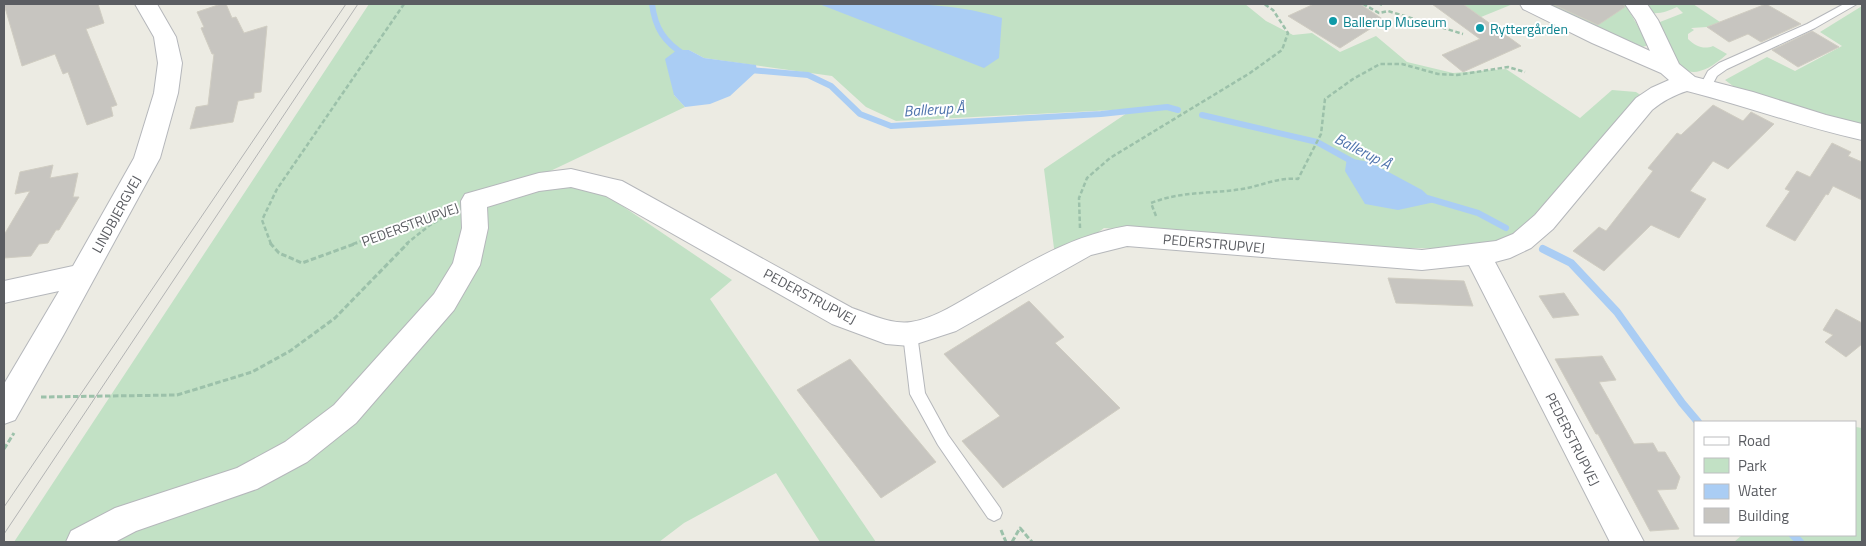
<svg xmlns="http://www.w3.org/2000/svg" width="1866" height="546" viewBox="0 0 1866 546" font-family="'Titillium Web',sans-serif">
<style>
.green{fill:#c2e1c5}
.water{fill:#aacdf4}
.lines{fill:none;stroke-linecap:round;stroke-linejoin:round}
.stream-far1{stroke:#aacdf4;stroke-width:6}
.stream{stroke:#aacdf4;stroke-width:8}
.building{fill:#c7c5c0;stroke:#d0cdc2}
.service-casing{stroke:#b5b7bb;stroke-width:2}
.minor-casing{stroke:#b5b7bb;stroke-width:2}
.path-far1{stroke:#9cc1aa;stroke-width:2.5;stroke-dasharray:4.5 2.5;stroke-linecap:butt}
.path{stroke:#9cc1aa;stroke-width:3;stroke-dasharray:5.5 2.5;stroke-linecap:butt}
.service{fill:#fff;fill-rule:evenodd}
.minor{fill:#fff;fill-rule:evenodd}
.tram{stroke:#b3b4b4;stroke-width:1}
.culture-dot{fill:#0f9aa8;stroke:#fff;stroke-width:2}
.labels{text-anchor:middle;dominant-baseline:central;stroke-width:4;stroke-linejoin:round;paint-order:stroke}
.culture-label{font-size:14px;fill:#0d838f;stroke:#fff;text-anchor:start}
.street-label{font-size:14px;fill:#5b5d62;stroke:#fff}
.water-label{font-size:15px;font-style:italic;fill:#4e73ac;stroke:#fff}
</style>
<rect width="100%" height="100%" fill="#ecebe3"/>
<!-- green -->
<g class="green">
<polygon points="369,4 1245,4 1266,21 1293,35 1312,33 1340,52 1376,36 1407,62 1453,73 1506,69 1580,118 1612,90 1636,92 1642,96 1522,228 1497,244 1463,249 1361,247 1104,228 1056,264 1044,169 1133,109 896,121 866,107 832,76 704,58 689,50 674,95 685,107 523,184 567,186 606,195 732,280 710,299 876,542 820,542 776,473 684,523 659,542 14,542"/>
<polygon points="1463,4 1513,4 1481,17"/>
<polygon points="1543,4 1625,4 1649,45 1639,48"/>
<path d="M1641,4H1693L1720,22L1707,27L1691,28L1694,30L1688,34V39C1695,46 1704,50 1713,46L1727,54C1686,91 1674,65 1655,27L1660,22L1683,13L1677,7C1666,12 1658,15 1646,12Z"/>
<polygon points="1862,6 1862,127 1827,118 1737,89 1725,80 1767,57 1795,71 1842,46 1820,32"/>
<polygon points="1856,427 1862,428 1862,542 1734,542 1742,535 1855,535 1855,429"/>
</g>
<!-- water -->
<g class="water">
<path d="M819,4C879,4 946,0 1002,18L999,58L984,68Z"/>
<polygon points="677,50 689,50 704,58 756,65 757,71 730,96 710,104 685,107 674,95 665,59"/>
<polygon points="1347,158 1370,162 1422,190 1435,202 1398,210 1365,204 1345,171"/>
</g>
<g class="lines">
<!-- stream-far1 -->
<g class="stream-far1">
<path d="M652,4C655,28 664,42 685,55"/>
<polyline points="750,70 808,75 831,86 860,114 891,126 1101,114 1167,107 1178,110"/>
<polyline points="1202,115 1317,142 1355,163"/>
<polyline points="1427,198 1478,213 1506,228"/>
</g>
<!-- stream -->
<g class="stream">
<polyline points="1543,249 1571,263 1617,312 1682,403 1698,422"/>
<polyline points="1793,535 1800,542"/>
</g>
</g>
<!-- building -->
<g class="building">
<polygon points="4,4 98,4 104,23 86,29 117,105 111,107 113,116 87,125 68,72 63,74 55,54 22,66"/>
<polygon points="221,4 226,4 232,18 236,17 244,33 267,26 261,92 254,93 254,98 238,101 233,122 190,129 196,107 208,105 214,54 212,54 201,28 204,27 197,12"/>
<polygon points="1314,4 1360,4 1384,20 1340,48 1288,16"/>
<polygon points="1432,4 1463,4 1521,46 1463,72 1442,55 1480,39"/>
<polygon points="1552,4 1623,4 1625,7 1598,25"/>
<polygon points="1766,4 1801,24 1761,42 1748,34 1729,42 1707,27"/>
<polygon points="1812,31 1839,47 1798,67 1772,50"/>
<polygon points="1713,105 1743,121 1751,112 1774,124 1728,169 1713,161 1690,191 1706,199 1679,238 1651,225 1604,271 1573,251 1599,227 1606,231 1653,171 1648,168 1677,133 1681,135"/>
<polygon points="1832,143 1851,152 1848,156 1862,162 1862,200 1833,186 1828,195 1826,194 1795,241 1766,226 1790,191 1785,189 1797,171 1810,177"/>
<polygon points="53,165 50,178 78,173 73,197 79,197 59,230 56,230 48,243 39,244 31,256 4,258 4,235 30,191 15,194 20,172"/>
<polygon points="1388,278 1464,281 1473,306 1396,303"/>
<polygon points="1564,293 1579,315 1553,318 1539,296"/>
<polygon points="1029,301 1064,337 1055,343 1120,408 1003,488 962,441 1000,416 944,354"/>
<polygon points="1836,309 1862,323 1862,344 1846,357 1825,342 1833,335 1823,330"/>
<polygon points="1602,356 1616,380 1599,382 1634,444 1653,443 1658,452 1665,452 1680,477 1676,489 1657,490 1679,529 1650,531 1598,434 1596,434 1555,359"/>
<polygon points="850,359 936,462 881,498 797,390"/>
</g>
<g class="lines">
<!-- service casing -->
<g class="service-casing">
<g id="service">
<polygon points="1844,4 1857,4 1815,28 1727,69 1717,76 1709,91 1701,91 1699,88 1708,71 1719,63 1807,24"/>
<polygon points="910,328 915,330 917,334 925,393 948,435 1000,508 1002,513 1000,518 994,521 988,518 938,445 910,394 903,334 905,330"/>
</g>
</g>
<!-- minor casing -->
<g class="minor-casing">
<g id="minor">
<polygon points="135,4 157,4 176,37 182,63 178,93 160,158 64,334 15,420 4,424 4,384 59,291 4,303 4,281 73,266 134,158 154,93 158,63 154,37"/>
<path d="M1520,4H1548L1650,51L1636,20L1625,4H1647L1658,20L1679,64L1695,77L1753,92L1826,115L1862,124V140C1803,127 1746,106 1687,91C1674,95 1663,101 1652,110L1553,229L1531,248L1510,258L1495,262L1644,542H1610L1469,265L1422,270L1127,246L1091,255L956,331L910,346L886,344L832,324L606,196L571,187L539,191L487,207L488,228L480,265L454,310L356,423L307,462L257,489L136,531L115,542H66L71,531L115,508L237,468L285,442L334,405L434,294L453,263L462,228L461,201L465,194L539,173L571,169L613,179L622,181L852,308C870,314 891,325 911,322C936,318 959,302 980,290C1030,262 1070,236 1127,226L1422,250L1496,241L1513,234L1535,215L1636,98L1651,88L1669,80L1661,73L1592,43L1523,9Z"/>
</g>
</g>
<!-- path-far1 -->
<g class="path-far1">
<polyline points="1363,4 1379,13 1388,11 1463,34"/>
<polyline points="1380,4 1382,5"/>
<path d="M1156,216L1151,203C1181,191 1211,194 1242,189C1261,186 1278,177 1298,179L1321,134L1325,99L1353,79L1380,64H1402L1438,74L1457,75L1508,67L1525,72"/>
<polyline points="1080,228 1079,198 1087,178 1110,158 1250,73 1282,50 1288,33 1273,10 1264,4"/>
<polyline points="271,244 262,220 277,189 404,4"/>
<polyline points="353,244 450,209"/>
<polyline points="406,244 430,225 451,213"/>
</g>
<!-- path -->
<g class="path">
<polyline points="270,243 279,253 302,263 357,243"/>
<polyline points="41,397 177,395 252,372 290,351 335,318 408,243"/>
<polyline points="4,449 14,433"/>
<polyline points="1001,530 1006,542"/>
<polyline points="1012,542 1020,528 1032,542"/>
</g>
<!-- service -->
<use href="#service" class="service"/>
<!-- minor -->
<use href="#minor" class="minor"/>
<!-- tram -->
<g class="tram">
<polyline points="4,507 346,4"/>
<polyline points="4,534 358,4"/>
</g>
</g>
<!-- markers -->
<g class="culture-dot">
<circle cx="1333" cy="21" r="5"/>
<circle cx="1480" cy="28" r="5"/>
</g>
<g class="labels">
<!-- culture labels -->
<g class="culture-label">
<text x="1343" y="21">Ballerup Museum</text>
<text x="1490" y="28">Ryttergården</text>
</g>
<!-- street labels -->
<g class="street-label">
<text transform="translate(116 214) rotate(-61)">LINDBJERGVEJ</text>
<text transform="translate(410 224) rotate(-20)">PEDERSTRUPVEJ</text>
<text transform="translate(1214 243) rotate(5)">PEDERSTRUPVEJ</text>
<text transform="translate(810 296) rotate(28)">PEDERSTRUPVEJ</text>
<text transform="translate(1573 439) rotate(63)">PEDERSTRUPVEJ</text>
</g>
<!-- water labels -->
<g class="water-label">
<text transform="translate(934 109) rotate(-4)">Ballerup Å</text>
<text transform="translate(1363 151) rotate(27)">Ballerup Å</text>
</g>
</g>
<!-- border -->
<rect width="1866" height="546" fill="none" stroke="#5b5d62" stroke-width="10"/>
<!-- legend -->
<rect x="1694" y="421" width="162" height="115" fill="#ffffff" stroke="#bdbec0"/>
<rect x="1704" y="437" width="25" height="8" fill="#ffffff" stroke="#bdbec0"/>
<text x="1738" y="446" font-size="15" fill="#5b5d62">Road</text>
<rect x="1704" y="458" width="25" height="15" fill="#c2e1c5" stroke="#bdbec0"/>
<text x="1738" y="471" font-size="15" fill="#5b5d62">Park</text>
<rect x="1704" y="484" width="25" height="15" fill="#aacdf4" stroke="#bdbec0"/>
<text x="1738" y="496" font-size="15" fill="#5b5d62">Water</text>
<rect x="1704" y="508" width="25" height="15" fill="#c7c5c0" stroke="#bdbec0"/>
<text x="1738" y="521" font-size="15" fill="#5b5d62">Building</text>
</svg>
